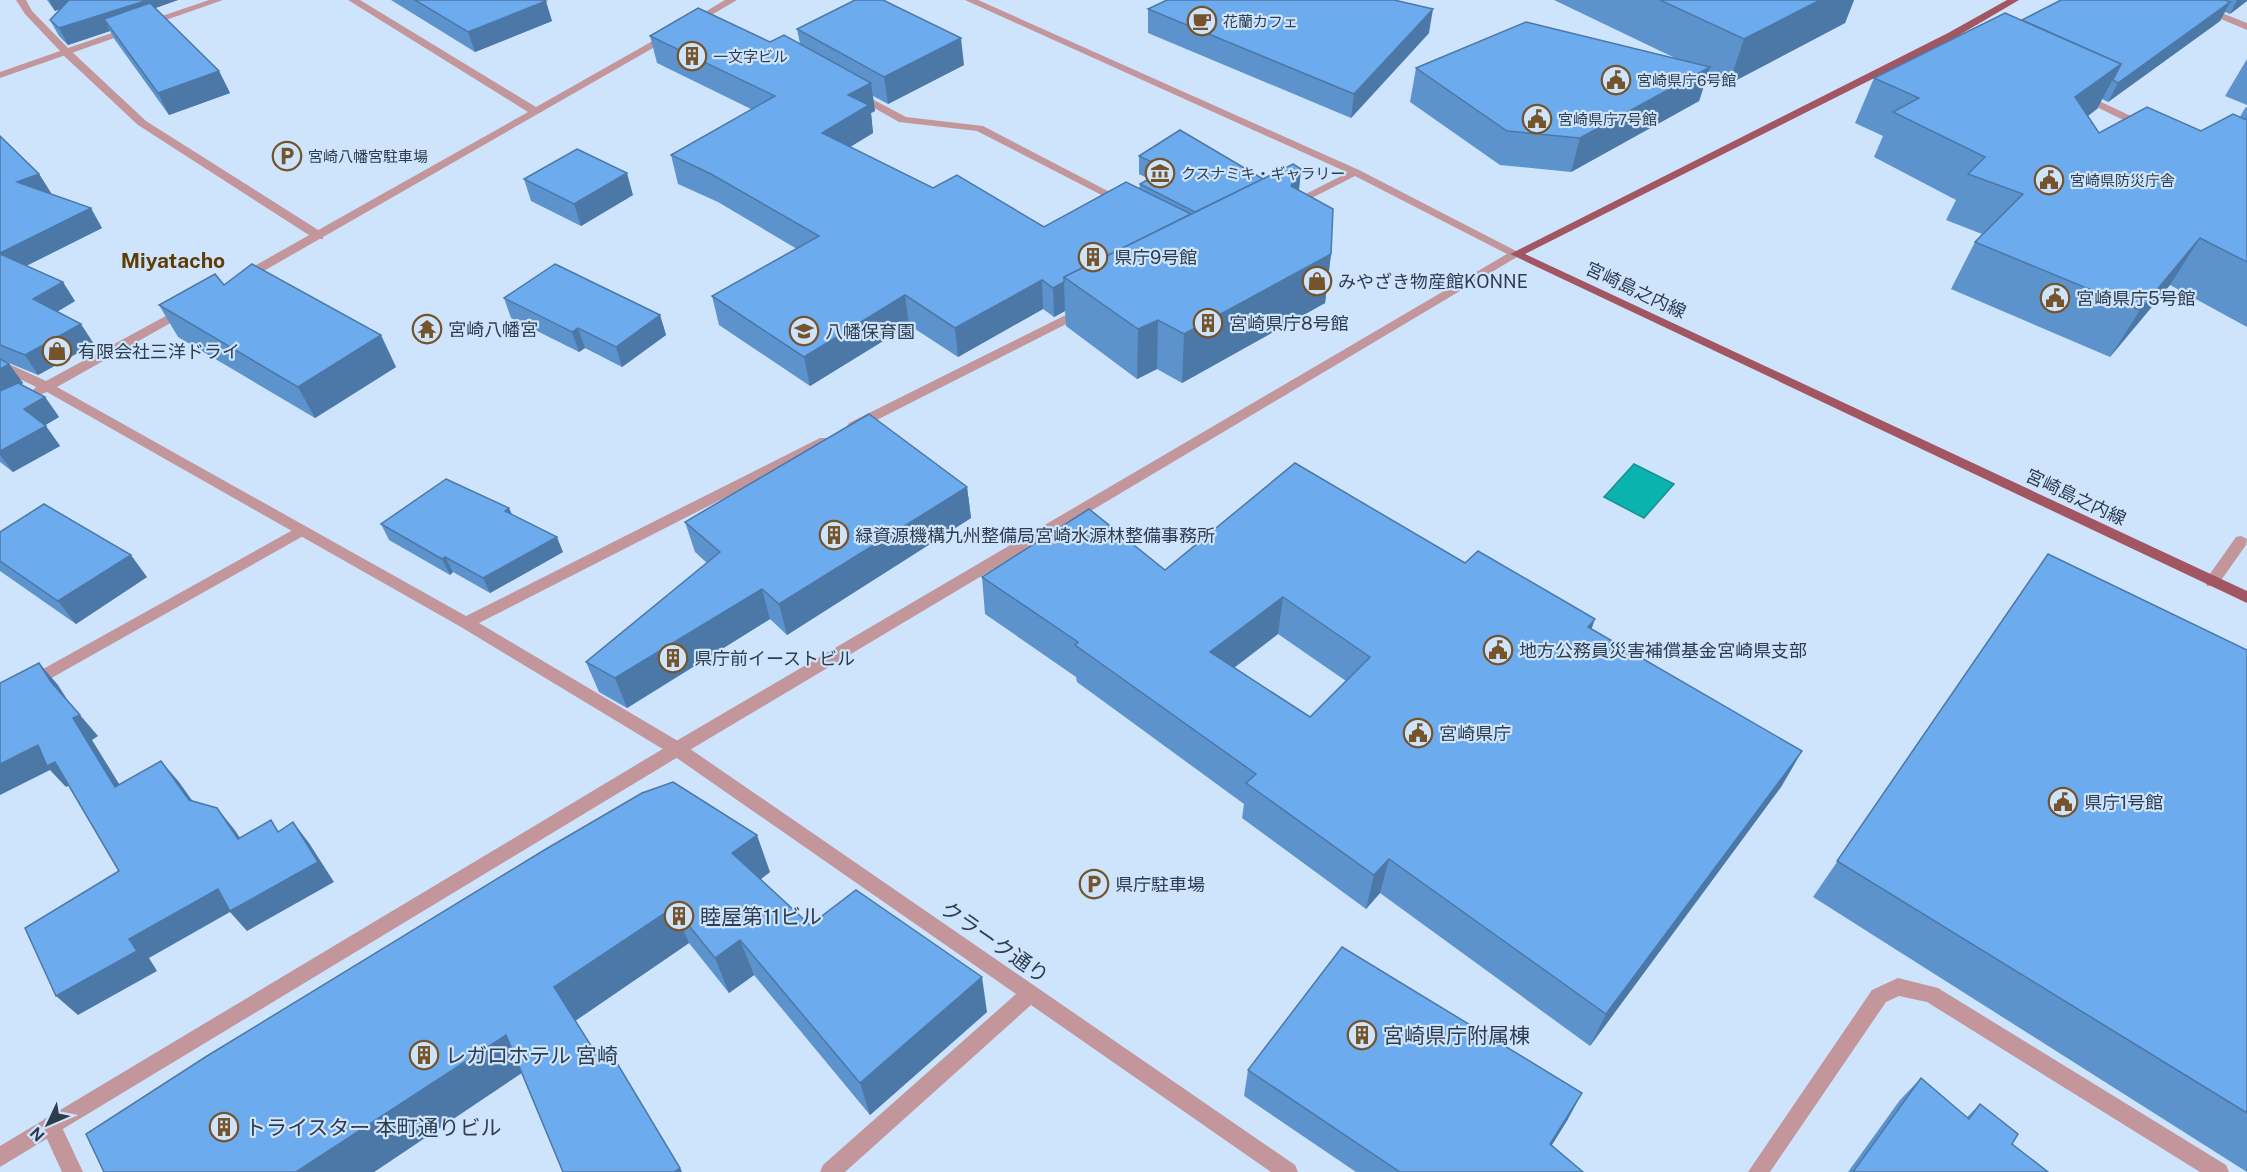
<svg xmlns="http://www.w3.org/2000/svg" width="2247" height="1172" viewBox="0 0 2247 1172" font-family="'Public Sans','Noto Sans JP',sans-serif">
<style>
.water{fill:#0bb3ae;stroke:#169091;stroke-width:1.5}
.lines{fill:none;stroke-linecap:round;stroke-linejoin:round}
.service{fill:#c2969b;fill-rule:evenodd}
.minor{fill:#c2969b;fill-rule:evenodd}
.tertiary{fill:#c2969b;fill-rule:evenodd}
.primary{fill:#a25662;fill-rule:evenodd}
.wall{fill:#5d93cd;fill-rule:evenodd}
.shaded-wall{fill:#4c78a7}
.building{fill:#6cabee;stroke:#4c78a7;stroke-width:1.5;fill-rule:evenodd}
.labels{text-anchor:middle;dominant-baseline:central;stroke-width:4.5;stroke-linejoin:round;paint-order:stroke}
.far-poi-label{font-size:15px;fill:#2e3d4d;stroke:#cee4fc;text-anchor:start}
.poi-label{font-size:18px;fill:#2e3d4d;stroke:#cee4fc;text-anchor:start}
.street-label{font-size:18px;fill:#2e3d4d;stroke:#cee4fc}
.quarter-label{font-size:21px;font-weight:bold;fill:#603d07;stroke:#cee4fc}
.near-poi-label{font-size:21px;fill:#2e3d4d;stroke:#cee4fc;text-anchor:start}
.near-street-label{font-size:21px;fill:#2e3d4d;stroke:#cee4fc}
</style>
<rect width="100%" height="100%" fill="#cee4fc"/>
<!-- water -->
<polygon class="water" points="1634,464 1674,484 1644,518 1604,497"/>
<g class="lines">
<!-- service -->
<g class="service">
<polygon points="62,50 70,50 146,121 323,233 323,239 315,239 138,125 62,54"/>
<polygon points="300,526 307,531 305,535 0,707 0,693"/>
</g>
<!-- minor -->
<g class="minor">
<polygon points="16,0 26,0 32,11 68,48 209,0 223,0 0,78 0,72 60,51 25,14"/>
<polygon points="348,0 360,0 536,107 665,34 674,36 248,280 240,280 240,274 528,112"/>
<polygon points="725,0 737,0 696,24 688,22"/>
<polygon points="2176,0 2189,0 2247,23 2247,30"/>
<polygon points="857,91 906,117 983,126 1129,202 1123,205 1119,204 977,131 899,122 853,96 852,94"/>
<polygon points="2082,93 2148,124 2149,126 2148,128 2140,128 2078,98 2078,94"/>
<polygon points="1355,169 1359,170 1359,174 1294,207 1290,208 1284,205"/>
<polygon points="186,305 192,309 190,312 57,387 466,616 820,438 830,438 832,441 830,444 479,623 683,744 1295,1165 1298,1172 1271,1172 1031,1005 845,1172 820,1172 823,1165 1016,994 671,754 461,627 47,392 39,395 34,394 32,391 36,387 0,369 0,360 46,381"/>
<polygon points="1084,306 1088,307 1090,310 1088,313 859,429 849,429 847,426 849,423"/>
<polygon points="2241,536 2247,539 2246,545 2217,586 2207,586 2205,582 2207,578 2236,537"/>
<polygon points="1898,978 1938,988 2226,1165 2229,1172 2200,1172 1927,1002 1899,996 1886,1002 1770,1172 1748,1172 1872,990"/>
<polygon points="51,1116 58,1119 83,1172 62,1172 41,1126 44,1119"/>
</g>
<!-- tertiary -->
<polygon class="tertiary" points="965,0 978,0 1359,170 1522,254 683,754 0,1167 0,1146 671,744 1507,254 1351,174"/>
<!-- primary -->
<polygon class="primary" points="2007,0 2019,0 1956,37 1525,254 2247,591 2247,603 1510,254 1948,33"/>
</g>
<!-- wall -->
<g class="wall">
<polygon points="47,0 178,0 155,8 219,71 230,93 169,115 115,40 110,31 68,45 59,36 50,20 61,8 55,11"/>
<polygon points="391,0 544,0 552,21 475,52"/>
<polygon points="1554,0 1854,0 1845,23 1729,84 1708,74 1699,101 1571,172 1500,165 1410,102 1416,68 1675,58"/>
<polygon points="2061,0 2247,0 2247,1 2230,14 2225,12 2220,21 2108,102 2102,99 2097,109 2088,116 2099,133 2201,131 2240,117 2245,108 2247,107 2247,327 2170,285 2110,357 1951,289 1975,242 1982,234 1946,220 1956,200 1874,157 1883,136 1855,123 1874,78 2022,20"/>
<polygon points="1148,9 1429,33 1351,118 1148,33"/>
<polygon points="797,29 964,65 888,104 873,96 875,111 871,113 873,133 850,147 933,188 1044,227 1139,189 1140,184 1149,179 1139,174 1139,156 1263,179 1301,169 1299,190 1331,254 1325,303 1182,383 1157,369 1137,379 1066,326 1065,311 1054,317 1043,309 958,357 909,325 810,386 719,325 712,296 797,249 718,202 678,184 671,155 751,109 657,63 650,36 800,44"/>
<polygon points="2247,59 2247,105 2225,96"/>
<polygon points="0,136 39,174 51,193 50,194 102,228 26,266 75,301 57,312 94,344 38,375 4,361 9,364 23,383 21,385 45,397 59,417 45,425 60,446 13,472 0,462"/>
<polygon points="524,179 633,195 581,226 531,201"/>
<polygon points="224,285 396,367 315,418 178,337 159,305"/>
<polygon points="504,298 660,315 666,335 622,367 585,348 579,352 511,318"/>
<polygon points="967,487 971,518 787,635 770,619 627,708 599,692 586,662 707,563 695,552 685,522"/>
<polygon points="509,508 512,515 563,552 490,593 453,572 450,575 389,540 381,524"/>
<polygon points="0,532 147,577 76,624 0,571"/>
<polygon points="2048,554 2247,650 2247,1172 1813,897"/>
<path d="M1465,563L1592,629L1802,751L1781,787L1590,1046L1380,893L1366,909L1242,818L1244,804L1077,682L1076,677L985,614L982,577L1165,570ZM1278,634L1346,681L1310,717L1234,668Z"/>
<polygon points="770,872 761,879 810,925 987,1012 870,1115 754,975 729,993 689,943 575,1021 600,1060 611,1053 682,1172 563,1172 522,1073 374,1172 207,1056"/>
<polygon points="1248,1070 1568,1119 1551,1146 1583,1172 1356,1172 1244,1096"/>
<polygon points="1921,1078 1967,1117 1980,1104 2012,1144 2048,1172 1848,1172 1900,1100"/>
</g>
<!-- shaded-wall -->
<g class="shaded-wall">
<polygon points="49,0 85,0 55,11"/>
<polygon points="142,0 178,0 150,10 104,19 110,31 68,45 59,28"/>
<polygon points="1820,0 1854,0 1845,23 1729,84 1744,39"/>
<polygon points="2237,0 2247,0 2247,1 2230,14"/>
<polygon points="546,1 552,21 475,52 468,32"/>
<polygon points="2230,2 2220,21 2108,102 2118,83"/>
<polygon points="1433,9 1429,33 1351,118 1354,94"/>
<polygon points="961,38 964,65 888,104 884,77"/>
<polygon points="2121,64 2097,109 2051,143 2075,97"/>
<polygon points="1710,67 1699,101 1571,172 1580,138"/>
<polygon points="219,71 230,93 169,115 158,93"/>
<polygon points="871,83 875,111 871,113 873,133 827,161 822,133 848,95"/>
<polygon points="1301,169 1296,218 1291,186"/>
<polygon points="627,173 633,195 581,226 574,204"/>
<polygon points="39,174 51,193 30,201 17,182"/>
<polygon points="91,208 102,228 12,273 0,255 0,253"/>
<polygon points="2200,238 2170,285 2110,357 2140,310"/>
<polygon points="1331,254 1325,303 1182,383 1184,334"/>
<polygon points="1042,280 1043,309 958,357 955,328"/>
<polygon points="63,282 75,301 46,318 33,299"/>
<polygon points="1064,282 1065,311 1054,317 1053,288"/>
<polygon points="905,295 909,325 810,386 804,357"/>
<polygon points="660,315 666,335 622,367 616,347"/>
<polygon points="1158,320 1157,369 1137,379 1138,329"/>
<polygon points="81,324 94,344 38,375 25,355"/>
<polygon points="578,328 585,348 579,352 572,332"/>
<polygon points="381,335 396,367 315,418 298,387"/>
<polygon points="9,364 23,383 12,389 0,404 0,369"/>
<polygon points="45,397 59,417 39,429 24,409"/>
<polygon points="46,426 60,446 13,472 0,455 0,451"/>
<polygon points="967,487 971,518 787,635 779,604"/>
<polygon points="509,508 516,524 505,511"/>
<polygon points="557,537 563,552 490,593 483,578"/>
<polygon points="131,555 147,577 76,624 58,601"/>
<polygon points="445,557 453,572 450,575 442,559"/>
<polygon points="762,589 770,619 627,708 615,678"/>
<polygon points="1283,597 1278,634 1207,688 1210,652"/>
<polygon points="1595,619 1582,656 1588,627"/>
<polygon points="39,663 58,685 70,704 51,682"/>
<polygon points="80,715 98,736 92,740 134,808 115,787 73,718"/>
<polygon points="38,745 74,783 66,787 50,770 0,795 0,764"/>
<polygon points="1802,751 1781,787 1590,1046 1606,1014"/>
<polygon points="161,761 179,782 206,820 189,800"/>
<polygon points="217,808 234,829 255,860 238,839"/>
<polygon points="293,822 309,843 334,882 247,931 230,912 149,958 157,971 78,1015 56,996 129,939"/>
<polygon points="757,835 770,872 746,890 732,853"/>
<polygon points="1389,859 1380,893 1366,909 1374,875"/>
<polygon points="674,907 689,943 575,1021 554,987"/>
<polygon points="740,940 754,975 729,993 715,958"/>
<polygon points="982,977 987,1012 870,1115 860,1083"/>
<polygon points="506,1035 529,1068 374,1172 296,1172"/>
<polygon points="1582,1093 1568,1119 1537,1169 1550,1144"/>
<polygon points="680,1168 682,1172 674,1172"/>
</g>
<!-- building -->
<g class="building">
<polygon points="69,0 145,0 145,1 59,28 50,20"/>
<polygon points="415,0 544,0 546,1 468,32"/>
<polygon points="855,0 883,0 961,38 884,77 797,29"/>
<polygon points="1167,0 1394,0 1433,9 1354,94 1148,9"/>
<polygon points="1660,0 1820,0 1744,39"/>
<polygon points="2061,0 2225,0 2230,2 2118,83 2113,80 2121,64 2022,20"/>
<polygon points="150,3 219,71 158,93 104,19"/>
<polygon points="698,8 770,42 784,35 871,83 848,95 869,105 822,133 933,188 957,175 1044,227 1126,182 1191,214 1064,277 1064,282 1053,288 1042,280 955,328 905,295 804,357 712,296 819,236 711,174 671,155 775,96 650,36"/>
<polygon points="2005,13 2121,64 2075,97 2099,133 2147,107 2201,131 2233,114 2247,120 2247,262 2200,238 2140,310 1975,242 2023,194 1968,174 1985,157 1893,112 1919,98 1874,78"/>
<polygon points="1526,22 1710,67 1580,138 1507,131 1416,68"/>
<polygon points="1180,130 1263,179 1195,212 1140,184 1167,169 1139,156"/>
<polygon points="0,136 39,174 17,182 91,208 0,253"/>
<polygon points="577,149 627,173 574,204 524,179"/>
<polygon points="1293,164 1301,169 1291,186 1333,209 1331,254 1184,334 1158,320 1138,329 1064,277"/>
<polygon points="0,254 63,282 33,299 81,324 25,355 0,345"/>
<polygon points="252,264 381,335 298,387 159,305 215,274 224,285"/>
<polygon points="555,264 660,315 616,347 578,328 572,332 504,298"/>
<polygon points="0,359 9,364 0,369"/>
<polygon points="18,383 45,397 24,409 46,426 0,451 0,391"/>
<polygon points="869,414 967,487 779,604 762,589 615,678 586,662 720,552 685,522"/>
<path d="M1295,463L1465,563L1478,551L1595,619L1588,627L1802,751L1606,1014L1389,859L1374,875L1246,783L1256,774L1075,645L1078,642L982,577L1089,509L1165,570ZM1283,597L1370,657L1310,717L1210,652Z"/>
<polygon points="446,479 509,508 505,511 557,537 483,578 445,557 442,559 381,524"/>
<polygon points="44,504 131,555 58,601 0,561 0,532"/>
<polygon points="2048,554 2247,650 2247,1113 1837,861"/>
<polygon points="39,663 51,682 80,715 73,718 115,787 161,761 189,800 217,808 238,839 271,820 278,832 293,822 318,862 230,911 218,889 129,939 137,951 56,996 25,928 119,871 55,762 47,766 38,745 0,764 0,683"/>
<polygon points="673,782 757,835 732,853 810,925 856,890 982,977 860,1083 740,940 715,958 674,907 554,987 600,1060 611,1053 680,1168 674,1172 563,1172 506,1035 296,1172 104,1172 86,1134 207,1056 546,849 642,793"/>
<polygon points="1342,947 1582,1093 1550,1144 1583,1172 1400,1172 1248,1070"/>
<polygon points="1921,1078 1969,1119 1980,1104 2018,1134 2012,1144 2048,1172 1853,1172"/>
</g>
<!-- icons -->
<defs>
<g id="cafe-ring" transform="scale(1.5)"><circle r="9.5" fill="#cee4fc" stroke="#75542b" stroke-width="1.5"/><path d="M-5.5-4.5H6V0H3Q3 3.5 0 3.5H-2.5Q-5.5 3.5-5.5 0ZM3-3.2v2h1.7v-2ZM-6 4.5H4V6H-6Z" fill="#75542b"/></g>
<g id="building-ring" transform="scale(1.5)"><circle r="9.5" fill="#cee4fc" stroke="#75542b" stroke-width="1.5"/><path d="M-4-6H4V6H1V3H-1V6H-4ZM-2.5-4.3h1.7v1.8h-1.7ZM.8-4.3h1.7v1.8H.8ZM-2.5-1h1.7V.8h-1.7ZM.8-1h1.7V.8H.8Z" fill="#75542b"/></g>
<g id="civic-ring" transform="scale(1.5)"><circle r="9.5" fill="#cee4fc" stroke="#75542b" stroke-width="1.5"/><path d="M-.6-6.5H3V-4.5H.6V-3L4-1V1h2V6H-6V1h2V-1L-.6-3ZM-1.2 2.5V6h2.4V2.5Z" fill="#75542b"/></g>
<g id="parking-ring" transform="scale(1.5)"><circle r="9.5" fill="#cee4fc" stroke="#75542b" stroke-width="1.5"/><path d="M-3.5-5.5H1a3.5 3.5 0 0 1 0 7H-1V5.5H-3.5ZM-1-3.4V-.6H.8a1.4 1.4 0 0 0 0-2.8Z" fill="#75542b"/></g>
<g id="museum-ring" transform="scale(1.5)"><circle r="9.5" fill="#cee4fc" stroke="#75542b" stroke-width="1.5"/><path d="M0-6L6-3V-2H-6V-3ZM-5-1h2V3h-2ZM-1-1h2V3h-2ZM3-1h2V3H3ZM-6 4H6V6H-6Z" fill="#75542b"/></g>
<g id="shop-ring" transform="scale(1.5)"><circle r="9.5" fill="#cee4fc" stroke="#75542b" stroke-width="1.5"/><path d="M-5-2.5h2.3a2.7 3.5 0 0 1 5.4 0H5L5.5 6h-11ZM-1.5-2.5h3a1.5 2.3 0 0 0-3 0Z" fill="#75542b"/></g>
<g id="temple-ring" transform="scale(1.5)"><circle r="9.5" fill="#cee4fc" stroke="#75542b" stroke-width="1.5"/><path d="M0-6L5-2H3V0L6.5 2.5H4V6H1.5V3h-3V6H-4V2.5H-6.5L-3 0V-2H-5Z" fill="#75542b"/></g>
<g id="school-ring" transform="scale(1.5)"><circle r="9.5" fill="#cee4fc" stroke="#75542b" stroke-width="1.5"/><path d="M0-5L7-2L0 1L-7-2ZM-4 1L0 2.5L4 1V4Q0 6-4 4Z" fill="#75542b"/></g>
</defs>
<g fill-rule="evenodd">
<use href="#cafe-ring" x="1202" y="21"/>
<use href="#building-ring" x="692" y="56"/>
<use href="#civic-ring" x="1616" y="80"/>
<use href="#civic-ring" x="1537" y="119"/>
<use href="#parking-ring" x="287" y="156"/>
<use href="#museum-ring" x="1160" y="173"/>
<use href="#civic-ring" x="2049" y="180"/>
<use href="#building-ring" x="1093" y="257"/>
<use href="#shop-ring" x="1317" y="281"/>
<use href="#civic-ring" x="2055" y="298"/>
<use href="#building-ring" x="1208" y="323"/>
<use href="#temple-ring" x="427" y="329"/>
<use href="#school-ring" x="804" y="331"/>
<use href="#shop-ring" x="57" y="351"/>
<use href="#building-ring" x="834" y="535"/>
<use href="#civic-ring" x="1498" y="650"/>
<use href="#building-ring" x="673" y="658"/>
<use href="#civic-ring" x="1418" y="733"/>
<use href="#civic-ring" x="2063" y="802"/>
<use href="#parking-ring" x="1094" y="884"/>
<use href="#building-ring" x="679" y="916"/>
<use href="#building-ring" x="1362" y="1035"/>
<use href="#building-ring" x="424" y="1055"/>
<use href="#building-ring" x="224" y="1127"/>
</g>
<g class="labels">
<!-- far-poi labels -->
<g class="far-poi-label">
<text x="1223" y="21">花蘭カフェ</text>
<text x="713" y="56">一文字ビル</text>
<text x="1637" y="80">宮崎県庁6号館</text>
<text x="1558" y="119">宮崎県庁7号館</text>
<text x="308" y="156">宮崎八幡宮駐車場</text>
<text x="1181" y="173">クスナミキ・ギャラリー</text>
<text x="2070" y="180">宮崎県防災庁舎</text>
</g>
<!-- poi labels -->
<g class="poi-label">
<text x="1114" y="257">県庁9号館</text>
<text x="1338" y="281">みやざき物産館KONNE</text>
<text x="2076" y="298">宮崎県庁5号館</text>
<text x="1229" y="323">宮崎県庁8号館</text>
<text x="448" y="329">宮崎八幡宮</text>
<text x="825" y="331">八幡保育園</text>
<text x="78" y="351">有限会社三洋ドライ</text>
<text x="855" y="535">緑資源機構九州整備局宮崎水源林整備事務所</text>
<text x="1519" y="650">地方公務員災害補償基金宮崎県支部</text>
<text x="694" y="658">県庁前イーストビル</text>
<text x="1439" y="733">宮崎県庁</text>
<text x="2084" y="802">県庁1号館</text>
<text x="1115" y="884">県庁駐車場</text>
</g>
<!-- street labels -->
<g class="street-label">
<text transform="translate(1636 290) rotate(25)">宮崎島之内線</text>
<text transform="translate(2076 497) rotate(25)">宮崎島之内線</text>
</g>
<!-- quarter labels -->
<g class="quarter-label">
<text x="173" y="260">Miyatacho</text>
</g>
<!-- near-poi labels -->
<g class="near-poi-label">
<text x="700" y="916">睦屋第11ビル</text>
<text x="1383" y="1035">宮崎県庁附属棟</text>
<text x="445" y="1055">レガロホテル 宮崎</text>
<text x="245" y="1127">トライスター 本町通りビル</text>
</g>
<!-- near-street labels -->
<g class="near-street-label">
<text transform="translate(995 942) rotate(35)">クラーク通り</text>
</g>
</g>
<!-- north arrow -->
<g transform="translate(48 1124) rotate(226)" stroke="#cee4fc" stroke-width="4.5" paint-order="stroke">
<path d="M0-4.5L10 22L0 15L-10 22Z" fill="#2e3d4d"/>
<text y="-9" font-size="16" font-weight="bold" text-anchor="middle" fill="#2e3d4d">N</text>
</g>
</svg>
